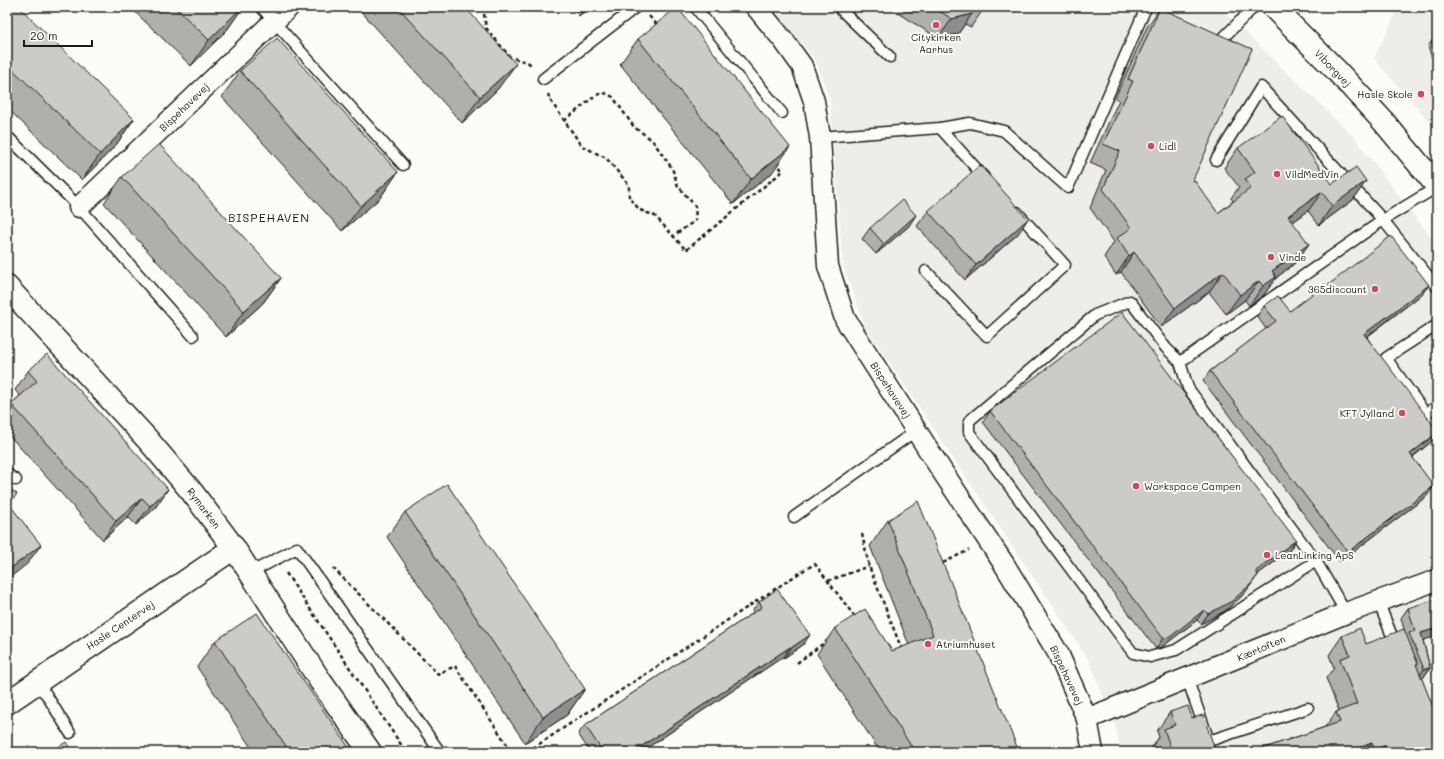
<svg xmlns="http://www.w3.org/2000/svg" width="1444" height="759" viewBox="0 0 1444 759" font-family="Mali,sans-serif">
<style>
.built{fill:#eeede9}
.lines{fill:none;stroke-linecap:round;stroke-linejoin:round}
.service-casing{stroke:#1c1c1c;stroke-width:13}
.minor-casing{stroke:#1c1c1c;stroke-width:23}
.tertiary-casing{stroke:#1c1c1c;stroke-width:25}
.path{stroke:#1c1c1c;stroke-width:2.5;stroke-dasharray:4 3;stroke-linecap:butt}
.service{stroke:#fdfcf7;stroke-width:10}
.minor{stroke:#fdfcf7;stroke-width:20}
.tertiary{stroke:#fdfcf7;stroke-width:22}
.wall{fill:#afafac;stroke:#1c1c1c}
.shaded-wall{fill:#8f8e8c;stroke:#1c1c1c}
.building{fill:#cccbc8;stroke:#1c1c1c}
.poi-dot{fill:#d1495b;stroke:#fdfcf7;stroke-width:1.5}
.labels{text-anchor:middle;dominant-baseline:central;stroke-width:4;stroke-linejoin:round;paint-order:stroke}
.poi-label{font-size:10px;fill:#1c1c1c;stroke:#fdfcf7;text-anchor:start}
.street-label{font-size:10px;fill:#1c1c1c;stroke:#fdfcf7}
.quarter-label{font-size:12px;letter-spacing:1px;fill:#1c1c1c;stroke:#fdfcf7}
</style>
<rect width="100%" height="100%" fill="#fdfcf7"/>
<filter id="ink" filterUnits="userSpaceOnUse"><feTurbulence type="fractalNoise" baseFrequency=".025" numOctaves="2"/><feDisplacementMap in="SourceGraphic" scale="8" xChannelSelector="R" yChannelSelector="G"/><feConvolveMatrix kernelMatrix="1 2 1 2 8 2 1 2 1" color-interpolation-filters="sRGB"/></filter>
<g filter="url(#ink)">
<!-- built -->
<g class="built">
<polygon points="768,7 1219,7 1352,135 1437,245 1437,752 1120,752 1117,732 1089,660 866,328 843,266 830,100 815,59"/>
<polygon points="1399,7 1437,7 1437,131 1374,58"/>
</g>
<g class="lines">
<!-- service casing -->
<g class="service-casing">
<g id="service">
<polyline points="261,7 403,165"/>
<polyline points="695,7 782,113"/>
<polyline points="838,7 890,57"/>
<polyline points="1215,46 1254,7"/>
<polyline points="543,79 636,7"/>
<polyline points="940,128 984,177"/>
<polyline points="7,136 79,207 193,336"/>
<polyline points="820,137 940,128 970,123 1004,131 1068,188 1144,12 1147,7"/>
<polyline points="1216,160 1261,87 1383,220 1437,287"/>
<polyline points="926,271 987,336 1065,265 1017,212"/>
<polyline points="1180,362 1166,348 1130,301 1095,315 969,421 969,432 1133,653 1150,657 1176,650 1316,561"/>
<polyline points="1437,407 1425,413 1437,436"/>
<polyline points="1425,413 1386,358 1437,325"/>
<polyline points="7,474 16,480"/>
<polyline points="794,517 917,430"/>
<polyline points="250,573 297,548 440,752"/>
<polyline points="1378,601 1396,646"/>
<polyline points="1346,613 1316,561 1188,388 1180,362 1383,220 1437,187"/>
<polyline points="1187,678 1209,741 1308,708"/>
<polyline points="35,684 46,694 70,733"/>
</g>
</g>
<!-- minor casing -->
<g class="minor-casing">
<g id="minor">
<polyline points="756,7 784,41 802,66 814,101 820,137 828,266 845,319 942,471 1004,564 1058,653 1087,719 1093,752"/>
<polyline points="79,207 289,7"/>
<polyline points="1087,719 1346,613 1437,580"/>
</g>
</g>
<!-- tertiary casing -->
<g class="tertiary-casing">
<g id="tertiary">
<polyline points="1273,7 1336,70 1383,121 1437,186"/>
<polyline points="7,287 148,440 192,492 234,548 321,682 370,752"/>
<polyline points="7,703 234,548"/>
</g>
</g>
<!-- path -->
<g class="path">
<polyline points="483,7 486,28 510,57 529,63 532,66"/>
<polyline points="649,16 658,26"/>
<polyline points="548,94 550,100 582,146 606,158 629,185 629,198 640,210 655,216 686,250 783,171 776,163"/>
<polyline points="564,121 596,95 605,93 613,97 634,127 652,140 672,168 678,186 695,206 696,220 673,236"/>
<polyline points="862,534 869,566 902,650"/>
<polyline points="943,563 969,550"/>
<polyline points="333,568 438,674 455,666 512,752"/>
<polyline points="286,573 406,752"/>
<polyline points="828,581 869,566"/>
<polyline points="797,663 828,640"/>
<polyline points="527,752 804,570 815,564 855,617"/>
</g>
<!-- service -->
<use href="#service" class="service"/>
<!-- minor -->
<use href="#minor" class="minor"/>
<!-- tertiary -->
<use href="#tertiary" class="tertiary"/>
</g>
<!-- wall -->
<g class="wall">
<polygon points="7,7 134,119 116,145 82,180 7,108"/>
<polygon points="130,7 243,7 227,30 191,66"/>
<polygon points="357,7 465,7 498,89 462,123"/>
<polygon points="571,7 589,7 579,16"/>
<polygon points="891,7 985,7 971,27 965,24 958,34 938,38 891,9"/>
<polygon points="1160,8 1192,182 1218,213 1233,201 1231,198 1239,187 1224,168 1238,148 1332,184 1366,181 1353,200 1319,225 1308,211 1293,222 1295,263 1276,278 1263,296 1249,306 1245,300 1226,314 1209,292 1161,327 1121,272 1116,275 1104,257 1114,242 1090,208 1106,170 1090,163 1119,100 1115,98 1147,27"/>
<polygon points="1437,35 1437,59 1432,58 1428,46"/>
<polygon points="638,39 772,173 733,204 620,64"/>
<polygon points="240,71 398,172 380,198 342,231 222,97"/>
<polygon points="122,177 281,278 263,303 226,337 104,203"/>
<polygon points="928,211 1018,234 965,280 917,226"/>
<polygon points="909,226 876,254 862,239 870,228"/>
<polygon points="1429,285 1421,295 1367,337 1431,442 1413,457 1427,496 1340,562 1203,381 1210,371 1266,329 1257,316 1264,306 1290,311 1327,286"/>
<polygon points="28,371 168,489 155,508 136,525 128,517 103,540 7,433 7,409 11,404 20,396 15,390"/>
<polygon points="990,411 1296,540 1289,551 1258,574 1258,575 1244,594 1225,611 1201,624 1197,620 1162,647 1156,649 983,422"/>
<polygon points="405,512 585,689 567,715 525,743 387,537"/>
<polygon points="888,520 1019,752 880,752 817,654 835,628 892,651 909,645 870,546"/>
<polygon points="759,602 803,645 784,658 783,657 641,752 590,752 578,734 585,725 753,613 752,611"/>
<polygon points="1408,608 1423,640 1430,668 1423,678 1422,678 1437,752 1253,752 1325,727 1336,712 1339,711 1326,678 1334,668 1329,655 1342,636 1366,644 1405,633 1401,618"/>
<polygon points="215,641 352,752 254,752 197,667"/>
<polygon points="1170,712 1192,718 1216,752 1152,752 1151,748 1159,737 1157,731"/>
</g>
<!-- shaded-wall -->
<g class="shaded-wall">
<polygon points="242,7 243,7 227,30 191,66 209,40"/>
<polygon points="586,7 589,7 579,16"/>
<polygon points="972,14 958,34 938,38 952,19"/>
<polygon points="1435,52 1437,53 1437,59 1432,58"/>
<polygon points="516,64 498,89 462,123 480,97"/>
<polygon points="134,119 116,145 82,180 100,154"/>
<polygon points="790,147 772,173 733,204 751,179"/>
<polygon points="398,172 380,198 342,231 361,206"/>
<polygon points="1366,181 1353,200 1319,225 1332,206"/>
<polygon points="1322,192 1308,211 1275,235 1288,216"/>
<polygon points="916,215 909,226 876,254 884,244"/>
<polygon points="1028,219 1018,234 965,280 976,265"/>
<polygon points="1309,244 1295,263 1276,278 1263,296 1249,306 1263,286 1272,271"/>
<polygon points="1134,252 1121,272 1116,275 1129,256"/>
<polygon points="1223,272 1209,292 1161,327 1175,308"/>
<polygon points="281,278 263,303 226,337 244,311"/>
<polygon points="1259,281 1245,300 1226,314 1240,295"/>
<polygon points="1429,285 1421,295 1357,344 1364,334"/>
<polygon points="1437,433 1437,434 1431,442 1403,464 1410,454"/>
<polygon points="1434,486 1427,496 1340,562 1348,552"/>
<polygon points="168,489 155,508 136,525 150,506"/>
<polygon points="142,498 128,517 103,540 116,521"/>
<polygon points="1296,540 1289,551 1249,581 1256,571"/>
<polygon points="41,545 27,564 7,580 7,571"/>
<polygon points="1258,575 1244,594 1225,611 1201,624 1208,614"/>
<polygon points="1204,610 1197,620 1162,647 1156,649 1163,638"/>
<polygon points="1437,628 1437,636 1414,643 1421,633"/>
<polygon points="810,635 803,645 784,658 791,648"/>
<polygon points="790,647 783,657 641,752 633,752"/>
<polygon points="1430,668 1423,678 1417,679 1424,669"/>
<polygon points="585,689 567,715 525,743 543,717"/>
<polygon points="1372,743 1366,752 1346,752"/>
<polygon points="1386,745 1381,752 1373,752 1375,750"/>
<polygon points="1437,747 1437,752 1424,752"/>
</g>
<!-- building -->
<g class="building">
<polygon points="7,7 19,7 134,119 100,154 7,64"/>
<polygon points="175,7 242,7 209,40"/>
<polygon points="398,7 465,7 516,64 480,97"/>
<polygon points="677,7 790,147 751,179 638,39"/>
<polygon points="933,7 976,7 972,14 952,19"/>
<polygon points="1160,8 1252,49 1192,182 1194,180 1218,213 1251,188 1245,179 1255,172 1238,148 1282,116 1332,184 1356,167 1366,181 1332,206 1322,192 1288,216 1309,244 1272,271 1276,277 1263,286 1259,281 1240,295 1223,272 1175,308 1134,252 1129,256 1117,238 1131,228 1103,189 1120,151 1103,144 1133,81 1128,79"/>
<polygon points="1437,35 1437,53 1435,52 1432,41"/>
<polygon points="277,38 398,172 361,206 240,71"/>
<polygon points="159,144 281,278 244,311 122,177"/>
<polygon points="980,165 1028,219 976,265 928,211"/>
<polygon points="902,200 916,215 884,244 870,228"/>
<polygon points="1391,236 1429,285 1364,334 1437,430 1437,433 1410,454 1434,486 1348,552 1210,371 1276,321 1264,306 1278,296 1290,311 1325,284 1327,286"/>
<polygon points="1122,312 1296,540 1256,571 1258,575 1251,584 1232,601 1208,614 1204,610 1170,637 1163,638 990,411"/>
<polygon points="47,354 168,489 150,506 142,498 116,521 11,404 37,381 28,371"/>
<polygon points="447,484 585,689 543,717 405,512"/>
<polygon points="7,487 17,494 9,504 41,545 7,571"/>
<polygon points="918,501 1019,752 915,752 835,628 865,609 892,651 933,635 888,520"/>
<polygon points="777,589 810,635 791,648 790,647 633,752 603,752 585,725 762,607 759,602"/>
<polygon points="1437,599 1437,628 1421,633 1430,668 1424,669 1409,633 1415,631 1408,608"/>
<polygon points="257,613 352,752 290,752 215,641"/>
<polygon points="1360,628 1366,644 1404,629 1418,664 1416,664 1437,717 1437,747 1424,752 1389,752 1386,745 1375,750 1372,743 1346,752 1253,752 1340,722 1336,712 1357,704 1340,659 1350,655 1342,636"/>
<polygon points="1188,706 1192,718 1203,715 1216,752 1172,752 1164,729 1175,725 1170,712"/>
<polygon points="66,742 73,752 51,752"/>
</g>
</g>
<!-- markers -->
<g class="poi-dot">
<circle cx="936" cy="25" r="4"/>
<circle cx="1421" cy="94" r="4"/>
<circle cx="1151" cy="146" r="4"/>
<circle cx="1277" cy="174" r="4"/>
<circle cx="1271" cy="257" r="4"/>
<circle cx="1375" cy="289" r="4"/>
<circle cx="1402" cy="413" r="4"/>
<circle cx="1136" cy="486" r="4"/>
<circle cx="1267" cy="555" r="4"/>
<circle cx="928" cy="644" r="4"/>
</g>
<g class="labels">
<!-- poi labels -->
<g class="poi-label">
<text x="936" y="37" text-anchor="middle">Citykirken<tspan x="936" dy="12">Aarhus</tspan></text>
<text x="1413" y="94" text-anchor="end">Hasle Skole</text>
<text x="1159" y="146">Lidl</text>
<text x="1285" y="174">VildMedVin</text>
<text x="1279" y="257">Vinde</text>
<text x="1367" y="289" text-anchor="end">365discount</text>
<text x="1394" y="413" text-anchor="end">KFT Jylland</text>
<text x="1144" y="486">Workspace Campen</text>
<text x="1275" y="555">LeanLinking ApS</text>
<text x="936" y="644">Atriumhuset</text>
</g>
<!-- street labels -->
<g class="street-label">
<text transform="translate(1333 68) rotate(46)">Viborgvej</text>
<text transform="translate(184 107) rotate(-44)">Bispehavevej</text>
<text transform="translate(891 390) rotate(57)">Bispehavevej</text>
<text transform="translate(204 508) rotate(53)">Rymarken</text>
<text transform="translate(120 625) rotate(-34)">Hasle Centervej</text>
<text transform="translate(1261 648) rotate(-23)">Kærtoften</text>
<text transform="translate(1067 675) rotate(65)">Bispehavevej</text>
</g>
<!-- quarter labels -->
<g class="quarter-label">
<text x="269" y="217">BISPEHAVEN</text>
</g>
</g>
<!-- margin -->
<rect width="1444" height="759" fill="none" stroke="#fdfcf7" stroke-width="24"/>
<rect x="12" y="12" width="1420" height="735" fill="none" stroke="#1c1c1c" stroke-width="1.5" filter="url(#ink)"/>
<!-- scale -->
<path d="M24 40v6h68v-6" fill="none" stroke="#1c1c1c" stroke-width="2"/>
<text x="30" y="40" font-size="12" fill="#1c1c1c" stroke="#fdfcf7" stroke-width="3" paint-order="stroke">20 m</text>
</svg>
